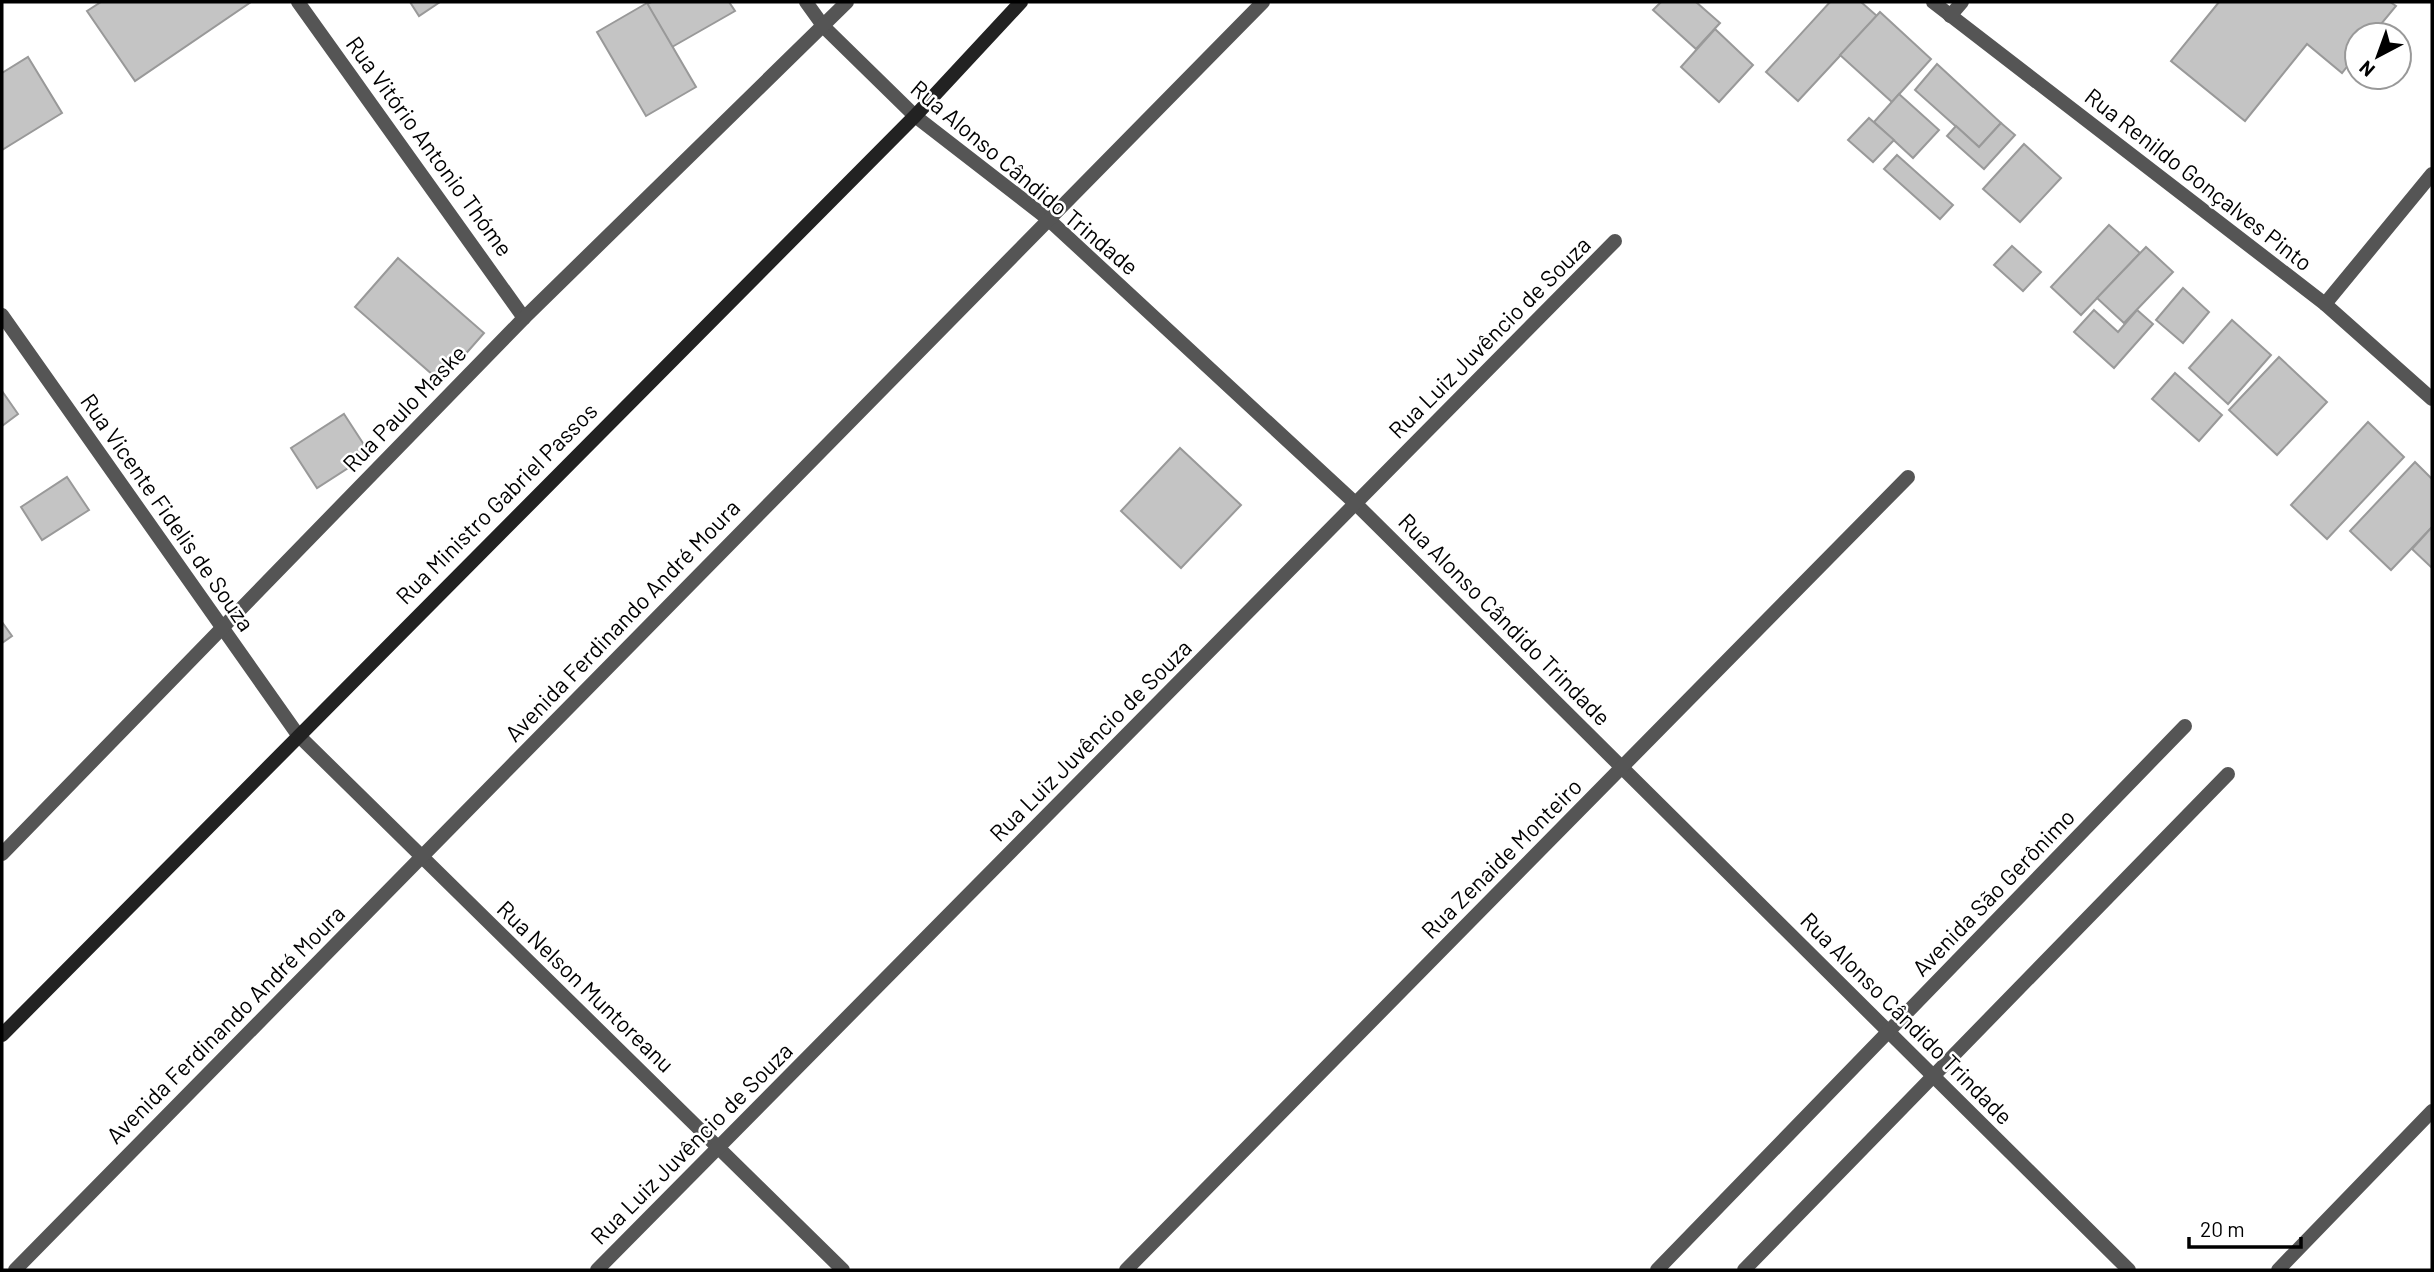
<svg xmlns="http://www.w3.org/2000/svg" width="2434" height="1272" viewBox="0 0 2434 1272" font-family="Barlow,sans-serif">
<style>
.building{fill:#c4c4c4;stroke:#999;stroke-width:2}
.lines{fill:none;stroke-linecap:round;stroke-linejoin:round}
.street{stroke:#555;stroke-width:14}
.secondary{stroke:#222;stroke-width:14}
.labels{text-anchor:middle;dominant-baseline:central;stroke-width:5;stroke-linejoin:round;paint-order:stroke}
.street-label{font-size:23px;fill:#000;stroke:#fff}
</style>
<rect width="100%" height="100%" fill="#fff"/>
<!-- building -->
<g class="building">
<polygon points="101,2 251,2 135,81 87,11"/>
<polygon points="410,2 440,2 419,16"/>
<polygon points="651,2 729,2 735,11 672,47 647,4"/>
<polygon points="1661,2 1696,2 1720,23 1696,49 1653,10"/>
<polygon points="1830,2 1861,2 1877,16 1798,101 1766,72"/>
<polygon points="2219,2 2390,2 2396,6 2372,35 2357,35 2357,54 2342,73 2307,44 2245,121 2171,61"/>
<polygon points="647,3 696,87 646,116 597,32"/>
<polygon points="1880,12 1931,59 1892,102 1840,55"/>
<polygon points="1715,29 1753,65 1719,102 1681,67"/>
<polygon points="28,57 62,113 2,150 2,73"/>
<polygon points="1937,64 2001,123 1979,147 1915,90"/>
<polygon points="1899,94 1939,130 1913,158 1874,122"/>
<polygon points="1869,118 1894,140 1873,162 1848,140"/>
<polygon points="2001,123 2015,135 1984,169 1947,136 1956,126 1979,147"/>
<polygon points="2024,144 2061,178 2020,222 1983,189"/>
<polygon points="1897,155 1953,205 1940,219 1884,169"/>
<polygon points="2109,225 2140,253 2081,315 2051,287"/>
<polygon points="2012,246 2041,272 2023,291 1994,265"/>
<polygon points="2146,247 2173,272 2124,323 2097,298"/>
<polygon points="398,258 484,333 441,382 355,307"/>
<polygon points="2183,288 2209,312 2183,343 2156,320"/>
<polygon points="2094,310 2118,332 2137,310 2153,324 2114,368 2074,332"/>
<polygon points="2232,320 2271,355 2228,404 2189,368"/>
<polygon points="2279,357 2327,402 2277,455 2229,410"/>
<polygon points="2175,373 2222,415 2199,441 2152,399"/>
<polygon points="2,391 18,414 2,426"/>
<polygon points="344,414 370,454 317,488 291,448"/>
<polygon points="2368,422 2404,457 2327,539 2291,505"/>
<polygon points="1180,448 1241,505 1181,568 1121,511"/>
<polygon points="2415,462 2432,479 2432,527 2391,570 2350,531"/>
<polygon points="67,477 89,510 42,540 21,507"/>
<polygon points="2432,527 2432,568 2412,549"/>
<polygon points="2,622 12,636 2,643"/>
</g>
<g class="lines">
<!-- street -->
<g class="street">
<polyline points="298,2 524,318"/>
<polyline points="806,2 824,27 915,116 1048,219 1355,503 2129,1270"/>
<polyline points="1933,2 2325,304 2432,399"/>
<polyline points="1950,16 1962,2"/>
<polyline points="2325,304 2432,174"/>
<polyline points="2,315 298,735 843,1270"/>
<polyline points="2,854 524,318 847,2"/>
<polyline points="15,1270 1263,2"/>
<polyline points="597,1270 1615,241"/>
<polyline points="1126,1270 1908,477"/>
<polyline points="1657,1270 2185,726"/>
<polyline points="1744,1270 2228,774"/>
<polyline points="2278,1270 2432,1111"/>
</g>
<!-- secondary -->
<polyline class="secondary" points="2,1035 915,116 1021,2"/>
</g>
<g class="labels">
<!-- street labels -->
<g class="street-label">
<text transform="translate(430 146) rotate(54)">Rua Vitório Antonio Thóme</text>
<text transform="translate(1025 177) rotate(40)">Rua Alonso Cândido Trindade</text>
<text transform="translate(2199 179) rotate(38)">Rua Renildo Gonçalves Pinto</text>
<text transform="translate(1489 337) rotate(-45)">Rua Luiz Juvêncio de Souza</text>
<text transform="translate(404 408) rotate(-46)">Rua Paulo Maske</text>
<text transform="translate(496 503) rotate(-45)">Rua Ministro Gabriel Passos</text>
<text transform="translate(168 512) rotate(55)">Rua Vicente Fidelis de Souza</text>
<text transform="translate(1505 619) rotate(45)">Rua Alonso Cândido Trindade</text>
<text transform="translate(622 620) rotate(-46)">Avenida Ferdinando André Moura</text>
<text transform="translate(1090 740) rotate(-45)">Rua Luiz Juvêncio de Souza</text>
<text transform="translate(1501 858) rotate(-45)">Rua Zenaide Monteiro</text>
<text transform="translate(1993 892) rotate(-46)">Avenida São Gerônimo</text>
<text transform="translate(586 986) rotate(44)">Rua Nelson Muntoreanu</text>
<text transform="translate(1907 1018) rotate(45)">Rua Alonso Cândido Trindade</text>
<text transform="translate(225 1024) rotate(-45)">Avenida Ferdinando André Moura</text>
<text transform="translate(691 1143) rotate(-45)">Rua Luiz Juvêncio de Souza</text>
</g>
</g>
<!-- border -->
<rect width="2434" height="1272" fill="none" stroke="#000000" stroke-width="7"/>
<!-- north arrow -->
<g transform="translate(2378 56) rotate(221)"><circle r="33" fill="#ffffff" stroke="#999999" stroke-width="2"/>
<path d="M0-5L12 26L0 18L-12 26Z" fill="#000000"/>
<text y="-10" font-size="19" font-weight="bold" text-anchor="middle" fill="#000000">N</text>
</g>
<!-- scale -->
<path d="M2189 1237v10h112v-10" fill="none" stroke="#000000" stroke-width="3.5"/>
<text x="2200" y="1237" font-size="21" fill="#000000" stroke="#ffffff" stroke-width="5" paint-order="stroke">20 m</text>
</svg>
